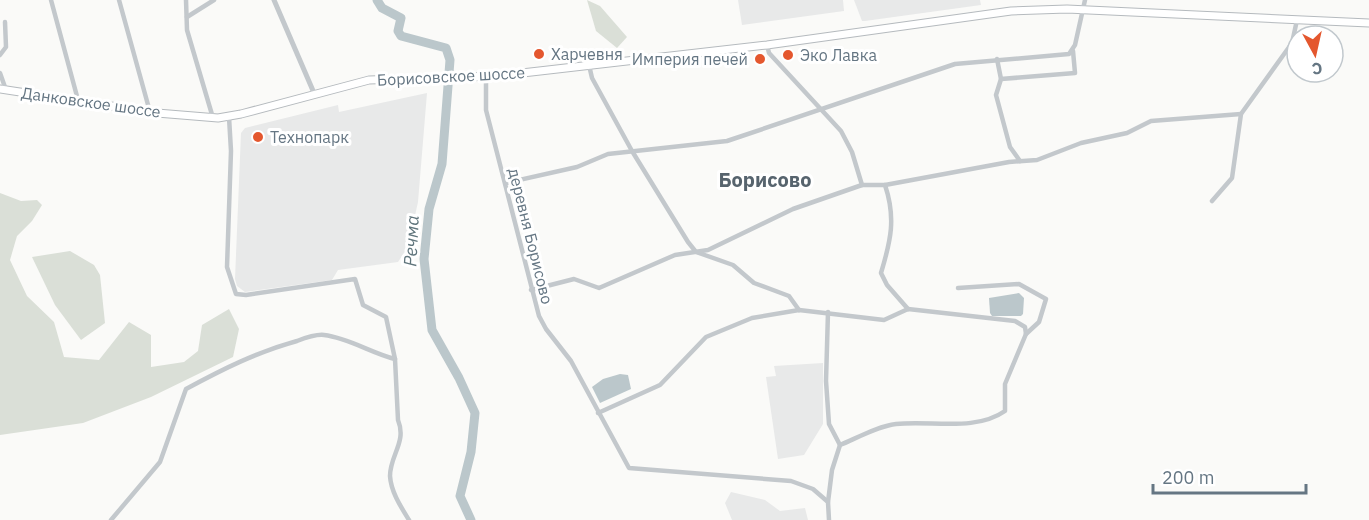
<svg xmlns="http://www.w3.org/2000/svg" width="1369" height="520" viewBox="0 0 1369 520" font-family="'IBM Plex Sans',sans-serif">
<style>
.built{fill:#e8e9e9}
.green{fill:#dadfd7}
.water{fill:#bbc7cb}
.lines{fill:none;stroke-linecap:round;stroke-linejoin:round}
.river{stroke:#bbc7cb;stroke-width:9}
.primary-casing{stroke:#b5babe;stroke-width:9}
.minor{stroke:#c3c8cc;stroke-width:4.5}
.tertiary{stroke:#c3c8cc;stroke-width:5}
.primary{stroke:#fff;stroke-width:7}
.poi-dot{fill:#e4572e;stroke:#fff;stroke-width:2}
.labels{text-anchor:middle;dominant-baseline:central;stroke-width:6;stroke-linejoin:round;paint-order:stroke}
.poi-label{font-size:16px;fill:#657683;stroke:#fff;text-anchor:start}
.street-label{font-size:16px;fill:#657683;stroke:#fff}
.water-label{font-size:18px;font-style:italic;fill:#60757c;stroke:#fff}
.quarter-label{font-size:20px;font-weight:bold;fill:#57646e;stroke:#fff}
</style>
<rect width="100%" height="100%" fill="#fafaf8"/>
<!-- built -->
<g class="built">
<polygon points="738,0 843,0 844,11 742,25"/>
<polygon points="854,0 980,0 981,5 865,21 862,21"/>
<polygon points="427,93 418,202 408,247 398,262 338,270 332,280 245,292 237,286 235,279 241,133 245,128 338,105 339,112"/>
<polygon points="823,363 823,424 804,455 778,459 766,377 776,376 774,366"/>
<polygon points="731,492 765,500 780,511 805,508 808,520 732,520 725,503"/>
</g>
<!-- green -->
<g class="green">
<polygon points="587,0 600,6 627,37 617,48 596,31"/>
<polygon points="0,193 21,201 37,200 42,205 32,221 17,236 10,260 27,296 54,322 64,357 99,360 129,322 151,335 151,367 184,362 198,351 202,325 229,309 239,329 233,357 151,397 83,423 0,435"/>
<polygon points="70,251 94,265 100,275 105,323 81,340 55,305 32,257"/>
</g>
<!-- water -->
<g class="water">
<polygon points="1019,293 1024,298 1023,314 1021,316 992,316 990,313 989,298"/>
<polygon points="620,374 628,375 631,389 600,403 592,387 603,379"/>
</g>
<g class="lines">
<!-- river -->
<polyline class="river" points="377,0 382,8 401,18 398,31 401,36 446,48 450,60 442,164 429,209 424,259 432,330 459,378 475,413 471,452 460,496 471,520"/>
<!-- primary casing -->
<g class="primary-casing">
<polyline id="primary" points="0,89 157,113 218,118 241,114 369,80 496,76 767,45 1011,11 1067,9 1369,23"/>
</g>
<!-- minor -->
<g class="minor">
<polyline points="51,0 78,100"/>
<polyline points="119,0 150,112"/>
<polyline points="186,0 187,30 213,118"/>
<polyline points="187,17 214,0"/>
<polyline points="767,45 769,53 841,131 852,152 862,185"/>
<polyline points="0,55 6,47 5,22"/>
<polyline points="997,59 1001,79 996,95 1010,147 1020,161"/>
<polyline points="589,65 592,78 632,151 688,242 696,252 733,265 754,283 789,296 799,310"/>
<polyline points="0,73 6,90"/>
<polyline points="486,77 486,110 539,316 546,329 571,361 629,468 791,481 813,489 828,502 829,520"/>
<polyline points="1001,79 1075,73 1073,51"/>
<path d="M229,117L231,151L227,267L236,294L246,295L355,279L363,305L386,317L395,359L398,420C407,442 390,455 390,476C391,492 401,507 409,520"/>
<polyline points="506,183 577,167 608,154 727,141 955,64 1069,54 1075,45 1085,0"/>
<path d="M885,185C896,218 891,240 881,273L887,285L908,309"/>
<polyline points="1212,201 1232,178 1241,114 1292,43 1297,20"/>
<polyline points="958,288 1019,284 1046,299 1039,322 1026,334"/>
<polyline points="531,290 574,279 599,288 675,255 708,250 793,209 862,185 885,185 1009,162 1037,160 1081,143 1127,133 1151,121 1241,114"/>
<polyline points="828,312 826,381 829,424 840,445"/>
<path d="M598,413L660,385L706,337L752,318L799,310L884,320L908,309L1015,321L1025,327L1026,334L1005,384V411C975,432 931,420 896,424C878,426 857,438 840,445L832,470L828,502"/>
<path d="M111,520L160,462L186,389C223,369 257,352 297,341C305,338 316,334 324,335C349,338 371,353 395,359"/>
</g>
<!-- tertiary -->
<polyline class="tertiary" points="274,0 314,93"/>
<!-- primary -->
<use href="#primary" class="primary"/>
</g>
<!-- markers -->
<g class="poi-dot">
<circle cx="539" cy="54" r="6"/>
<circle cx="788" cy="55" r="6"/>
<circle cx="760" cy="59" r="6"/>
<circle cx="258" cy="137" r="6"/>
</g>
<g class="labels">
<!-- poi labels -->
<g class="poi-label">
<text x="551" y="54">Харчевня</text>
<text x="800" y="55">Эко Лавка</text>
<text x="748" y="59" text-anchor="end">Империя печей</text>
<text x="270" y="137">Технопарк</text>
</g>
<!-- street labels -->
<g class="street-label">
<text transform="translate(451 76) rotate(-3)">Борисовское шоссе</text>
<text transform="translate(91 102) rotate(8)">Данковское шоссе</text>
<text transform="translate(531 236) rotate(76)">деревня Борисово</text>
</g>
<!-- water labels -->
<g class="water-label">
<text transform="translate(411 241) rotate(-87)">Речма</text>
</g>
<!-- quarter labels -->
<g class="quarter-label">
<text x="765" y="179">Борисово</text>
</g>
</g>
<!-- north arrow -->
<g transform="translate(1315 54) rotate(172)"><circle r="28" fill="#ffffff" stroke="#c1c8cd" stroke-width="1.5"/>
<path d="M0-4.5L10 22L0 15L-10 22Z" fill="#e4572e"/>
<text y="-9" font-size="16" font-weight="bold" text-anchor="middle" fill="#657683">С</text>
</g>
<!-- scale -->
<path d="M1153 484v9h153v-9" fill="none" stroke="#657683" stroke-width="3"/>
<text x="1162" y="484" font-size="18" fill="#657683" stroke="#ffffff" stroke-width="4.5" paint-order="stroke">200 m</text>
</svg>
